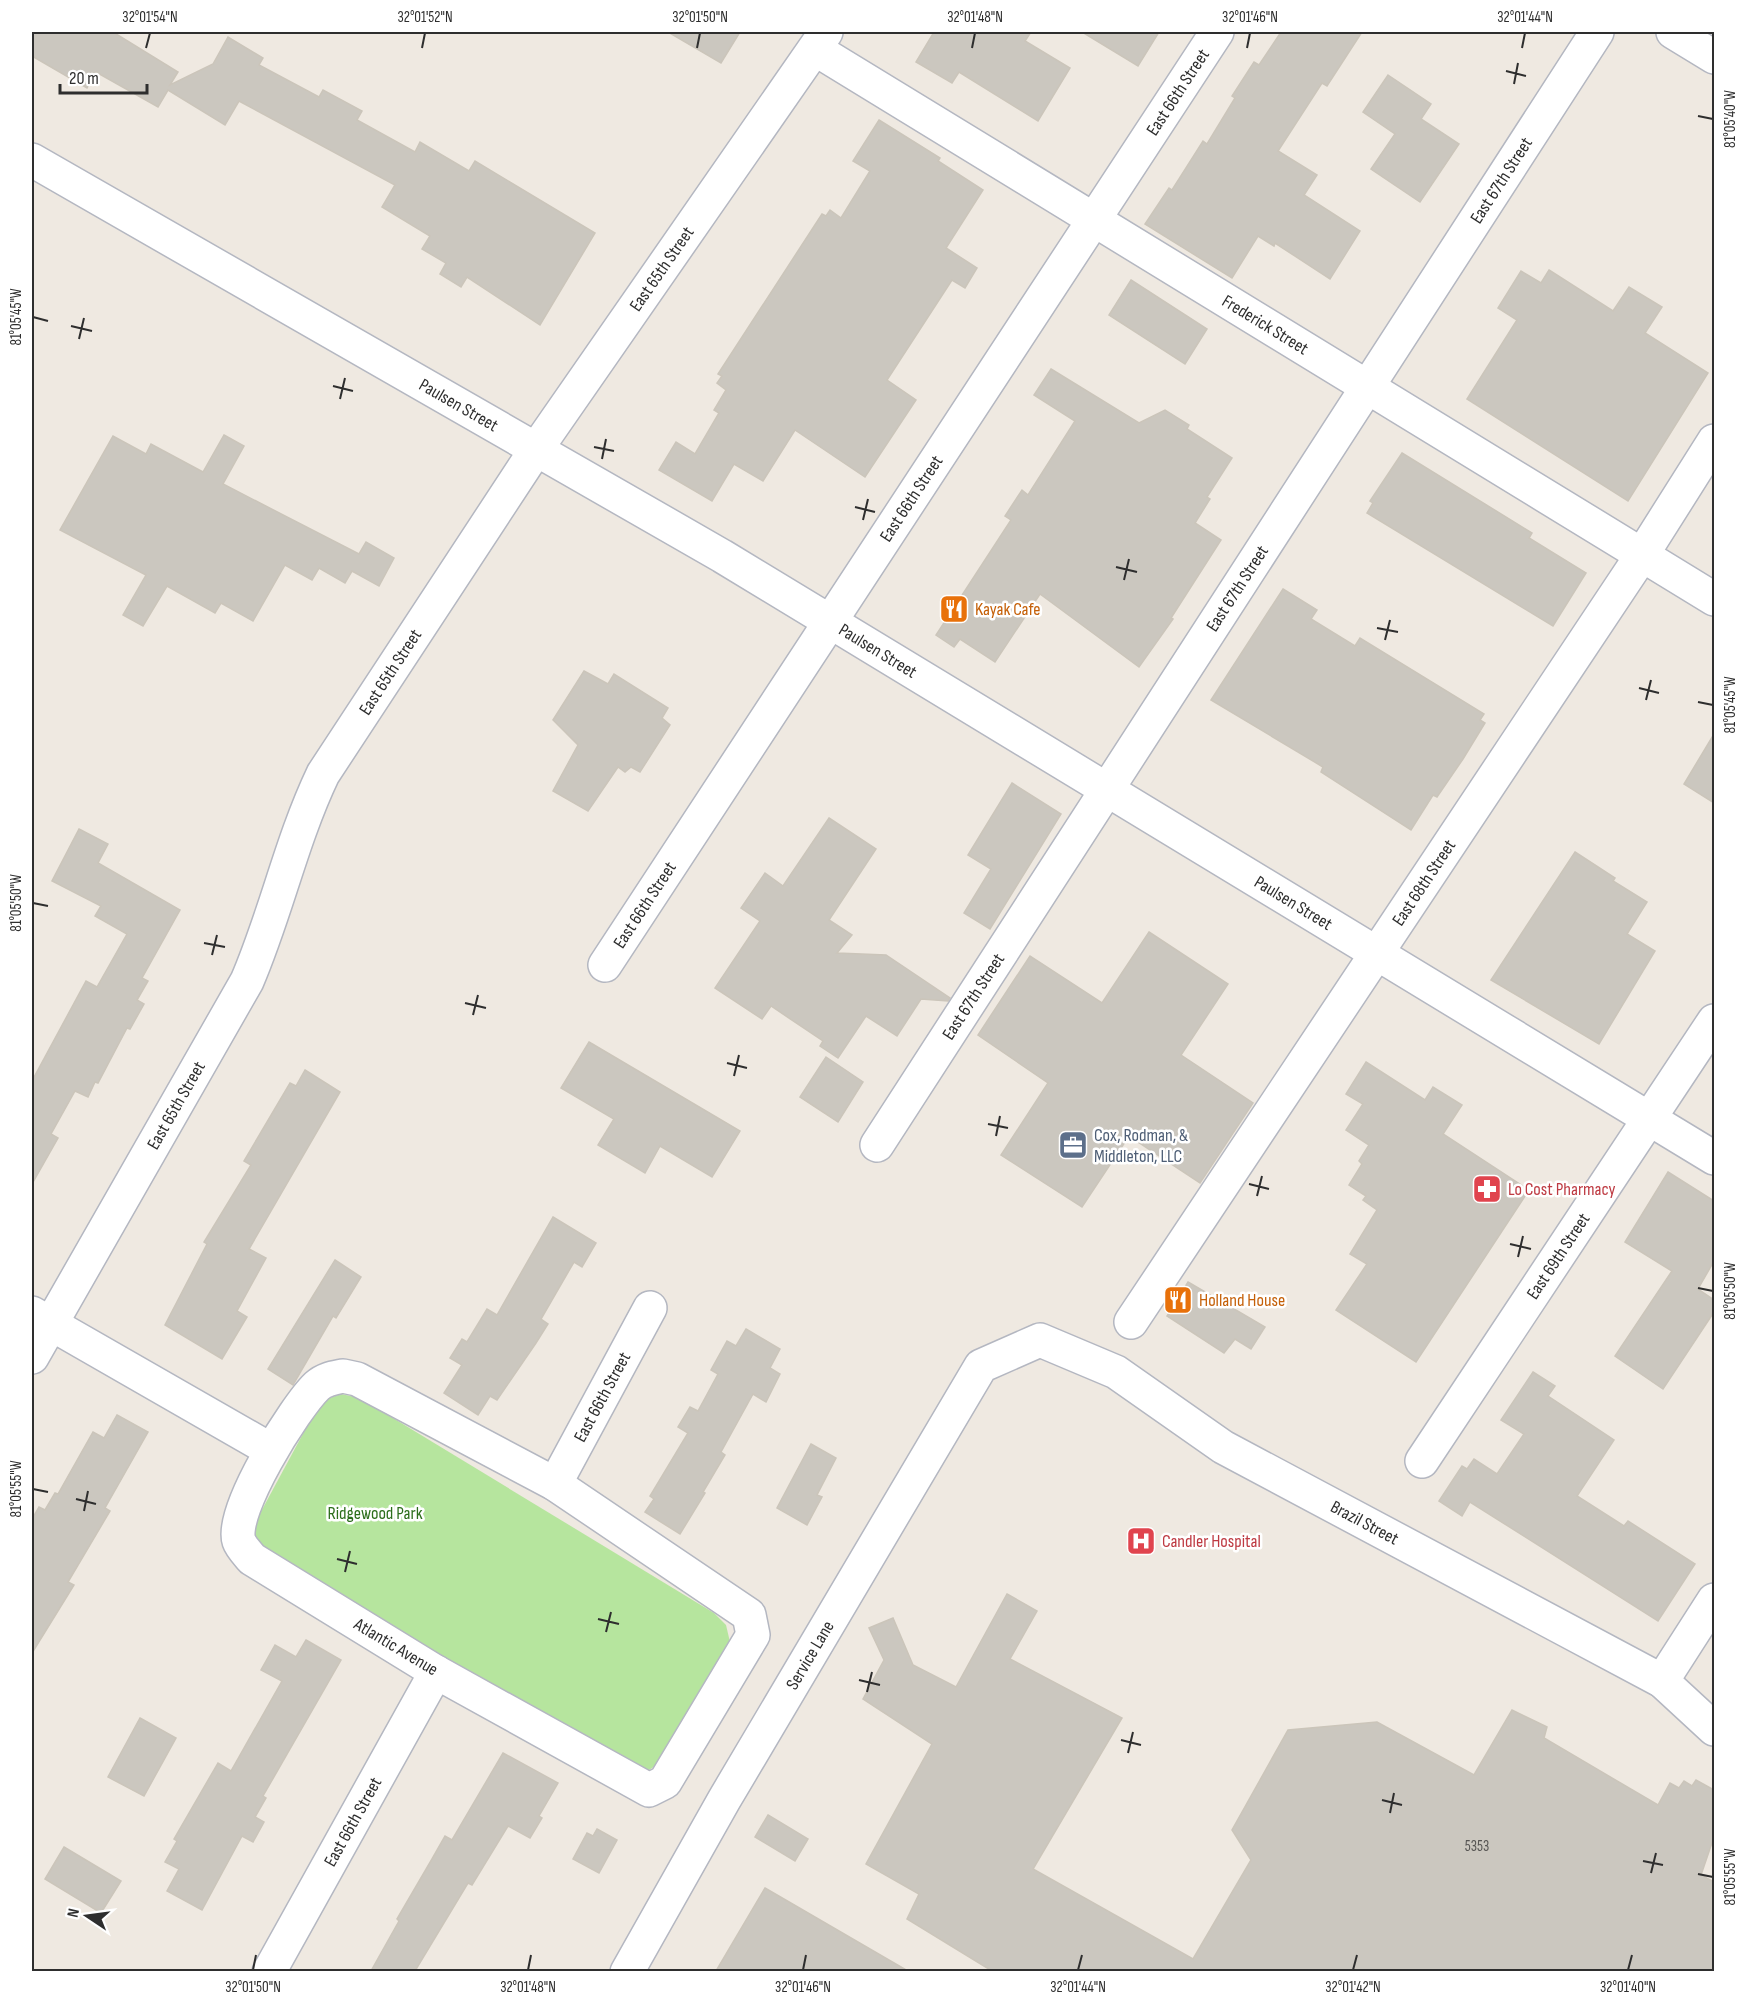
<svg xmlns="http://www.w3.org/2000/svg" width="1746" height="2003" viewBox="0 0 1746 2003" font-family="'Sofia Sans Condensed',sans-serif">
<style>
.green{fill:#b6e59e}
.building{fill:#cbc7bf;stroke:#cbc5ba;stroke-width:1.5}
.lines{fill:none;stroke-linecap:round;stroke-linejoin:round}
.minor-casing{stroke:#b4b7c1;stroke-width:36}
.tertiary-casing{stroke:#b4b7c1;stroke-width:36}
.minor{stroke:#fff;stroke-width:33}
.tertiary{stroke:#fff;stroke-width:33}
.ticks{fill:none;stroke:#2e2e2e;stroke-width:2}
.labels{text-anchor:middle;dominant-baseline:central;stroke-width:5;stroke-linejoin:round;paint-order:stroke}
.number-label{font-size:15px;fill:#555452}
.street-label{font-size:18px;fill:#2e2e2e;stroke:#fff}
.food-label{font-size:18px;fill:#c56008;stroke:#fff;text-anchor:start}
.service-label{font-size:18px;fill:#4e5e75;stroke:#fff;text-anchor:start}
.health-label{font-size:18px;fill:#be3a42;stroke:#fff;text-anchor:start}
.park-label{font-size:18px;fill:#2c6e1b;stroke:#fff}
.neatline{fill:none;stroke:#2e2e2e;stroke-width:2}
.ticks-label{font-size:15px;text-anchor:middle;fill:#2e2e2e}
</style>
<rect width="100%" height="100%" fill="#efe9e1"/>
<!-- green -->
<polygon class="green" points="341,1394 360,1398 714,1613 726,1625 730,1642 655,1766 646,1772 634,1769 261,1551 251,1530 312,1417 327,1399"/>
<!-- building -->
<g class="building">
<polygon points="32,32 113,32 178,72 170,85 213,64 228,37 263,58 259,65 319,97 323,90 362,111 357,120 415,152 420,142 469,171 475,161 595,233 540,325 467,277 461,287 440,274 446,263 422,249 430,236 382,207 395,185 239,101 225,125 168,90 158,107 96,72 87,88 32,56"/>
<polygon points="668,32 740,32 721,63"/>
<polygon points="934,32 1031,32 1025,41 1070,68 1038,121 959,72 952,83 916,62"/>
<polygon points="1082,32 1159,32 1138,66"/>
<polygon points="1281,32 1362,32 1327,86 1322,83 1278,151 1317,175 1304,195 1360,231 1330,279 1275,243 1274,246 1258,236 1232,278 1145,224 1169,188 1172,190 1203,141 1207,144 1235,98 1232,96 1254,62 1259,65"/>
<polygon points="1388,75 1431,104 1421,119 1459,144 1420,202 1371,169 1395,134 1363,112"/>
<polygon points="879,120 940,158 938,161 983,190 946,248 977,268 965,288 952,280 887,380 916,400 865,477 795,430 763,481 734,464 712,501 659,470 676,442 695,454 719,413 714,410 726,390 717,383 722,376 718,374 822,214 826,216 830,210 841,218 870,171 853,161"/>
<polygon points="1549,270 1613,311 1629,287 1662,307 1645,333 1708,373 1628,501 1467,399 1517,320 1498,308 1521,271 1541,283"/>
<polygon points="1131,280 1207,329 1185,364 1109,315"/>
<polygon points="1051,369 1139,423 1165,410 1189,425 1187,429 1232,458 1207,497 1210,499 1195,523 1221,540 1171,618 1173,619 1139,667 1040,594 995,662 960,639 954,647 936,635 1011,520 1005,516 1022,490 1028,495 1075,421 1034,395"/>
<polygon points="224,435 244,446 223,484 359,554 366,542 394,558 379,586 352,571 345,583 319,568 312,580 285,565 253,621 221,603 215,613 167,586 143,626 123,615 146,575 60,530 113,436 146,454 151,444 203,472"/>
<polygon points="1402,453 1532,533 1529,538 1586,573 1553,626 1367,513 1373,503 1370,501"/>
<polygon points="1283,589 1317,610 1311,619 1355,646 1360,638 1484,714 1480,720 1485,723 1463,759 1437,797 1433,795 1411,830 1321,772 1323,767 1211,700"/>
<polygon points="584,671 608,684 614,674 668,708 662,718 670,725 640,772 631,767 625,772 618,767 588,811 553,791 578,745 553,720"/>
<polygon points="1714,734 1714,803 1684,784"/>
<polygon points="1012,783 1061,814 990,929 964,913 991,869 968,855"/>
<polygon points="829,818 876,849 829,920 852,935 837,953 886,955 950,998 948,1001 921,999 897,1036 866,1016 838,1058 820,1046 823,1041 771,1006 762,1019 715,988 760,921 741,908 765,873 783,886"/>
<polygon points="79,829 108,844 98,863 180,910 142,978 148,981 137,1000 144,1004 130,1029 127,1028 98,1083 95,1082 88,1097 75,1091 51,1134 58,1138 32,1184 32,1081 86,981 97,987 127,934 95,916 101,906 52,881"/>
<polygon points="1575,852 1615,878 1613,881 1647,902 1627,934 1655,951 1599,1044 1491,980"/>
<polygon points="1149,932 1228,984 1181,1055 1253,1103 1200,1183 1129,1136 1082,1207 1001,1155 1048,1083 978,1035 1030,956 1102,1003"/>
<polygon points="589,1042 740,1131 712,1177 660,1146 645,1173 598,1145 614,1119 561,1088"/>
<polygon points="826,1057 863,1082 838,1122 800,1097"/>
<polygon points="1366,1062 1425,1100 1433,1087 1462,1105 1443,1134 1529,1190 1416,1362 1336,1310 1367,1264 1350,1254 1377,1210 1363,1200 1366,1196 1349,1185 1362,1164 1359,1161 1369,1145 1346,1130 1363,1104 1346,1094"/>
<polygon points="305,1070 340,1092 249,1249 266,1258 237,1311 247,1317 222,1359 165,1325 207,1244 204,1242 251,1165 244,1161 290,1083 296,1086"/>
<polygon points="1668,1172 1714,1201 1714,1261 1698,1289 1714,1300 1714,1312 1663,1389 1615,1356 1672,1271 1625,1242"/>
<polygon points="553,1217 596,1243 582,1267 574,1262 541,1319 548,1324 536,1343 497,1400 490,1396 478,1415 444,1393 462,1365 450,1358 462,1339 467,1342 487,1309 497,1315"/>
<polygon points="335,1260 361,1277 336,1318 333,1316 293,1385 268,1369"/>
<polygon points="1188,1282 1265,1327 1251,1349 1235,1339 1224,1353 1167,1316"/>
<polygon points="746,1329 780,1349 770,1368 780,1374 766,1402 753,1394 721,1452 725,1455 703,1492 705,1493 680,1534 645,1512 654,1499 650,1496 688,1433 678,1427 690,1407 698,1411 718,1374 711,1370 727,1341 736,1346"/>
<polygon points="1533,1372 1555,1386 1548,1396 1614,1440 1577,1496 1624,1526 1628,1521 1695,1564 1658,1621 1470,1502 1462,1516 1439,1501 1462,1466 1467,1469 1474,1459 1497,1474 1524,1434 1501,1420"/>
<polygon points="117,1415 148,1432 105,1508 110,1511 68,1582 74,1585 32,1653 32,1519 39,1507 45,1510 55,1493 58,1494 93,1432 104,1438"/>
<polygon points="811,1444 836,1458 817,1495 822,1497 807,1525 777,1508"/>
<polygon points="1007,1594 1037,1611 1010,1659 1122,1718 1033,1869 1193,1959 1251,1860 1232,1830 1288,1730 1377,1722 1474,1775 1512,1710 1547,1727 1544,1738 1658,1805 1670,1783 1679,1788 1684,1781 1692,1786 1696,1780 1714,1790 1714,1837 1701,1875 1714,1882 1714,1971 992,1971 907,1919 919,1894 866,1864 932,1744 863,1699 884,1660 869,1628 893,1618 913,1665 956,1687"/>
<polygon points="306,1640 341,1660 263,1796 266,1798 255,1817 264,1822 253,1842 242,1836 202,1910 167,1891 179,1869 165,1862 177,1841 174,1839 218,1763 231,1771 282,1681 261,1670 275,1645 296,1657"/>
<polygon points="140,1718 176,1738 144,1796 108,1777"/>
<polygon points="503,1753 558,1783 539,1816 542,1818 530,1838 508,1826 472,1885 468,1883 415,1971 371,1971 399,1921 397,1919 432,1859 445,1836 452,1840"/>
<polygon points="768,1815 808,1839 795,1861 755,1837"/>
<polygon points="597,1829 617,1840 599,1873 573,1859 587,1833 593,1836"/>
<polygon points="64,1847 121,1881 101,1913 45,1879"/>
<polygon points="765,1888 908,1971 716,1971"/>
</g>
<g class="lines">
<!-- minor casing -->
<g class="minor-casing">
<g id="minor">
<polyline points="1673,32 1714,57"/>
<path id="s1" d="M815,49L1714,599"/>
<path id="s2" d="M605,965L1217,32"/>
<path id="s3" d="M877,1145L1597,32"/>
<polyline points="32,1313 271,1450"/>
<path id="s4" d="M1131,1322L1642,555L1714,441"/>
<path d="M343,1376L357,1379L555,1484L749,1615L753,1635L665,1782L649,1790L436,1672L252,1559C248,1554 241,1547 239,1541C229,1512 295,1407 317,1386C325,1379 333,1378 343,1376Z"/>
<path id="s5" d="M1422,1461L1714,1021"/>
<path id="s6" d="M555,1484L650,1308"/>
<polyline points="1662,1681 1714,1600"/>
<path id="s7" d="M269,1972L436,1672"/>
<path id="s8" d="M627,1972L724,1800L981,1366L1040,1340L1116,1372L1223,1447L1662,1681L1714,1729"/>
</g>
</g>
<!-- tertiary casing -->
<g class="tertiary-casing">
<g id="tertiary">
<path id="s9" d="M32,160L722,556L1714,1158"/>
<path id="s10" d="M32,1357L247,981C276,914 291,841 323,774L537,448L826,32"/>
</g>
</g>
<!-- minor -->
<use href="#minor" class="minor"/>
<!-- tertiary -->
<use href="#tertiary" class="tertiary"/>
</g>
<!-- ticks -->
<path class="ticks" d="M146,48L150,33M422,48L425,33M697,48L700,33M972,48L975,33M1247,48L1250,33M1522,48L1525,33M1506,71L1526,76M1514,84L1518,63M1698,116L1713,119M33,317L48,321M71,326L92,331M79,339L84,318M333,386L353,391M340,399L345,378M594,447L614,451M602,459L606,439M855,507L875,512M863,520L868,499M1116,567L1137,572M1124,580L1129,559M1377,628L1398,632M1385,640L1390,620M1639,688L1659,693M1646,700L1651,680M1698,702L1713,705M33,903L48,906M204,943L225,947M212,955L217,935M465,1003L486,1008M473,1015L478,995M727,1063L747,1068M734,1076L739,1055M988,1124L1008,1128M996,1136L1000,1116M1249,1184L1269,1189M1257,1196L1262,1176M1510,1244L1531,1249M1518,1257L1523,1236M1698,1288L1713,1291M33,1489L48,1492M76,1499L96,1504M84,1511L88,1491M337,1559L357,1564M345,1572L350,1551M598,1619L619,1624M606,1632L611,1612M859,1680L880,1685M867,1692L872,1672M1121,1740L1141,1745M1128,1753L1133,1732M1382,1800L1402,1805M1390,1813L1394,1793M1643,1861L1663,1865M1651,1873L1656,1853M1698,1874L1713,1877M253,1970L256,1955M528,1970L531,1955M803,1970L806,1955M1078,1970L1082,1955M1353,1970L1357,1955M1628,1970L1632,1955"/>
<!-- icons -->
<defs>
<g id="restaurant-square" transform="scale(1.5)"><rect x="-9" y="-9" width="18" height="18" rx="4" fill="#e8710a" stroke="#fff"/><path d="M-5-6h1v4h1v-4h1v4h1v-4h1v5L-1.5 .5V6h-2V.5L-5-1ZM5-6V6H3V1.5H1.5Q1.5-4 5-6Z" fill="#fff"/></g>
<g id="office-square" transform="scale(1.5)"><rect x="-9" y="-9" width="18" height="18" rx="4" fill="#5c6f8a" stroke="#fff"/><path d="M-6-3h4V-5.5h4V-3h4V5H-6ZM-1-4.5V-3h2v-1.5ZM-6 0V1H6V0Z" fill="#fff"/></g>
<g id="pharmacy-square" transform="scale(1.5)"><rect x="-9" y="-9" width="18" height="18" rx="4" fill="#e0444e" stroke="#fff"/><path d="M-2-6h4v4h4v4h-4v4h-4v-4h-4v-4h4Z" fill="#fff"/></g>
<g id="hospital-square" transform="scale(1.5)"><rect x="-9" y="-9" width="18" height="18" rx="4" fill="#e0444e" stroke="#fff"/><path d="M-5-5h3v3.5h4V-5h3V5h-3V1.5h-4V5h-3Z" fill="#fff"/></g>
</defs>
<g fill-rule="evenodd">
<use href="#restaurant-square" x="954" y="609"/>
<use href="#office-square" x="1073" y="1145"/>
<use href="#pharmacy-square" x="1487" y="1189"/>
<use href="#restaurant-square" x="1178" y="1300"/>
<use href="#hospital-square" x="1141" y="1541"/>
</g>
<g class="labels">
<!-- number labels -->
<g class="number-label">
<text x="1477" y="1846">5353</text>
</g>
<!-- street labels -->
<g class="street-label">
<text stroke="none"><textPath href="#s2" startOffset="1044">East 66th Street</textPath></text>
<text stroke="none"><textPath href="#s3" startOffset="1149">East 67th Street</textPath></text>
<text stroke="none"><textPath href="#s10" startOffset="1262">East 65th Street</textPath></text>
<text stroke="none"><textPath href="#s1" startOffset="528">Frederick Street</textPath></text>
<text stroke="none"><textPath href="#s9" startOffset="492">Paulsen Street</textPath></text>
<text stroke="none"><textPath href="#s2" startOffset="558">East 66th Street</textPath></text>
<text stroke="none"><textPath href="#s3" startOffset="663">East 67th Street</textPath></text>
<text stroke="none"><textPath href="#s9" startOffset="978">Paulsen Street</textPath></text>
<text stroke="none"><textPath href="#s10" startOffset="776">East 65th Street</textPath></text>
<text stroke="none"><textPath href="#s4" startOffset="528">East 68th Street</textPath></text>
<text stroke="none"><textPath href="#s9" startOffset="1464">Paulsen Street</textPath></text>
<text stroke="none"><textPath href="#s2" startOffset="72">East 66th Street</textPath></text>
<text stroke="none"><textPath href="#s3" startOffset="177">East 67th Street</textPath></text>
<text stroke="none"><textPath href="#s10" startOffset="290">East 65th Street</textPath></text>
<text stroke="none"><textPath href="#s5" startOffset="246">East 69th Street</textPath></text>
<text stroke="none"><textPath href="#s6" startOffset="99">East 66th Street</textPath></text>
<text stroke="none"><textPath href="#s8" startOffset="1140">Brazil Street</textPath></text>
<text transform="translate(396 1647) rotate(31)">Atlantic Avenue</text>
<text stroke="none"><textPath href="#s8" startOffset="366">Service Lane</textPath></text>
<text stroke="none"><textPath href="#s7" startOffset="172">East 66th Street</textPath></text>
</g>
<!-- food labels -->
<g class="food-label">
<text x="975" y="609">Kayak Cafe</text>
<text x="1199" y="1300">Holland House</text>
</g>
<!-- service labels -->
<g class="service-label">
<text x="1094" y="1135">Cox, Rodman, &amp;<tspan x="1094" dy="21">Middleton, LLC</tspan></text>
</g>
<!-- health labels -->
<g class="health-label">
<text x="1508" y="1189">Lo Cost Pharmacy</text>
<text x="1162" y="1541">Candler Hospital</text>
</g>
<!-- park labels -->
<g class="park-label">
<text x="375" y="1513">Ridgewood Park</text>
</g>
</g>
<!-- border -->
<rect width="1746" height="2003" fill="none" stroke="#ffffff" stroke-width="66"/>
<!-- north arrow -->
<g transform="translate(87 1916) rotate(283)" stroke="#ffffff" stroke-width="4.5" paint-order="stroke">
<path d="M0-4.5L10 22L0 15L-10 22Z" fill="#2e2e2e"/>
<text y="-9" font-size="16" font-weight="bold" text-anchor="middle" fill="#2e2e2e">N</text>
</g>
<!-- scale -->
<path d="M60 84v9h87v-9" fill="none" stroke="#2e2e2e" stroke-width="3"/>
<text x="69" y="84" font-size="18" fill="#2e2e2e" stroke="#ffffff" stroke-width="4.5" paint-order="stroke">20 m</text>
<rect x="33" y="33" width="1680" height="1937" class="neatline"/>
<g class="ticks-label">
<text x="150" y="22">32°01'54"N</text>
<text x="425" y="22">32°01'52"N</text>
<text x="700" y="22">32°01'50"N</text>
<text x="975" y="22">32°01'48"N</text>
<text x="1250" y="22">32°01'46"N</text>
<text x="1525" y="22">32°01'44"N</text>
<text transform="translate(1730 119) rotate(-90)" y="5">81°05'40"W</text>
<text transform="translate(16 317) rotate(-90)" y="5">81°05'45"W</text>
<text transform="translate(1730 705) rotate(-90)" y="5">81°05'45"W</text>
<text transform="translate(16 903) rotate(-90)" y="5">81°05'50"W</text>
<text transform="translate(1730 1291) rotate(-90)" y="5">81°05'50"W</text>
<text transform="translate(16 1489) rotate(-90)" y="5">81°05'55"W</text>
<text transform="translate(1730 1877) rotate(-90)" y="5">81°05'55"W</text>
<text x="253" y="1992">32°01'50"N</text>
<text x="528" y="1992">32°01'48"N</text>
<text x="803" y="1992">32°01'46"N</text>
<text x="1078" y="1992">32°01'44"N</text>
<text x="1353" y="1992">32°01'42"N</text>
<text x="1628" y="1992">32°01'40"N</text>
</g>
</svg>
